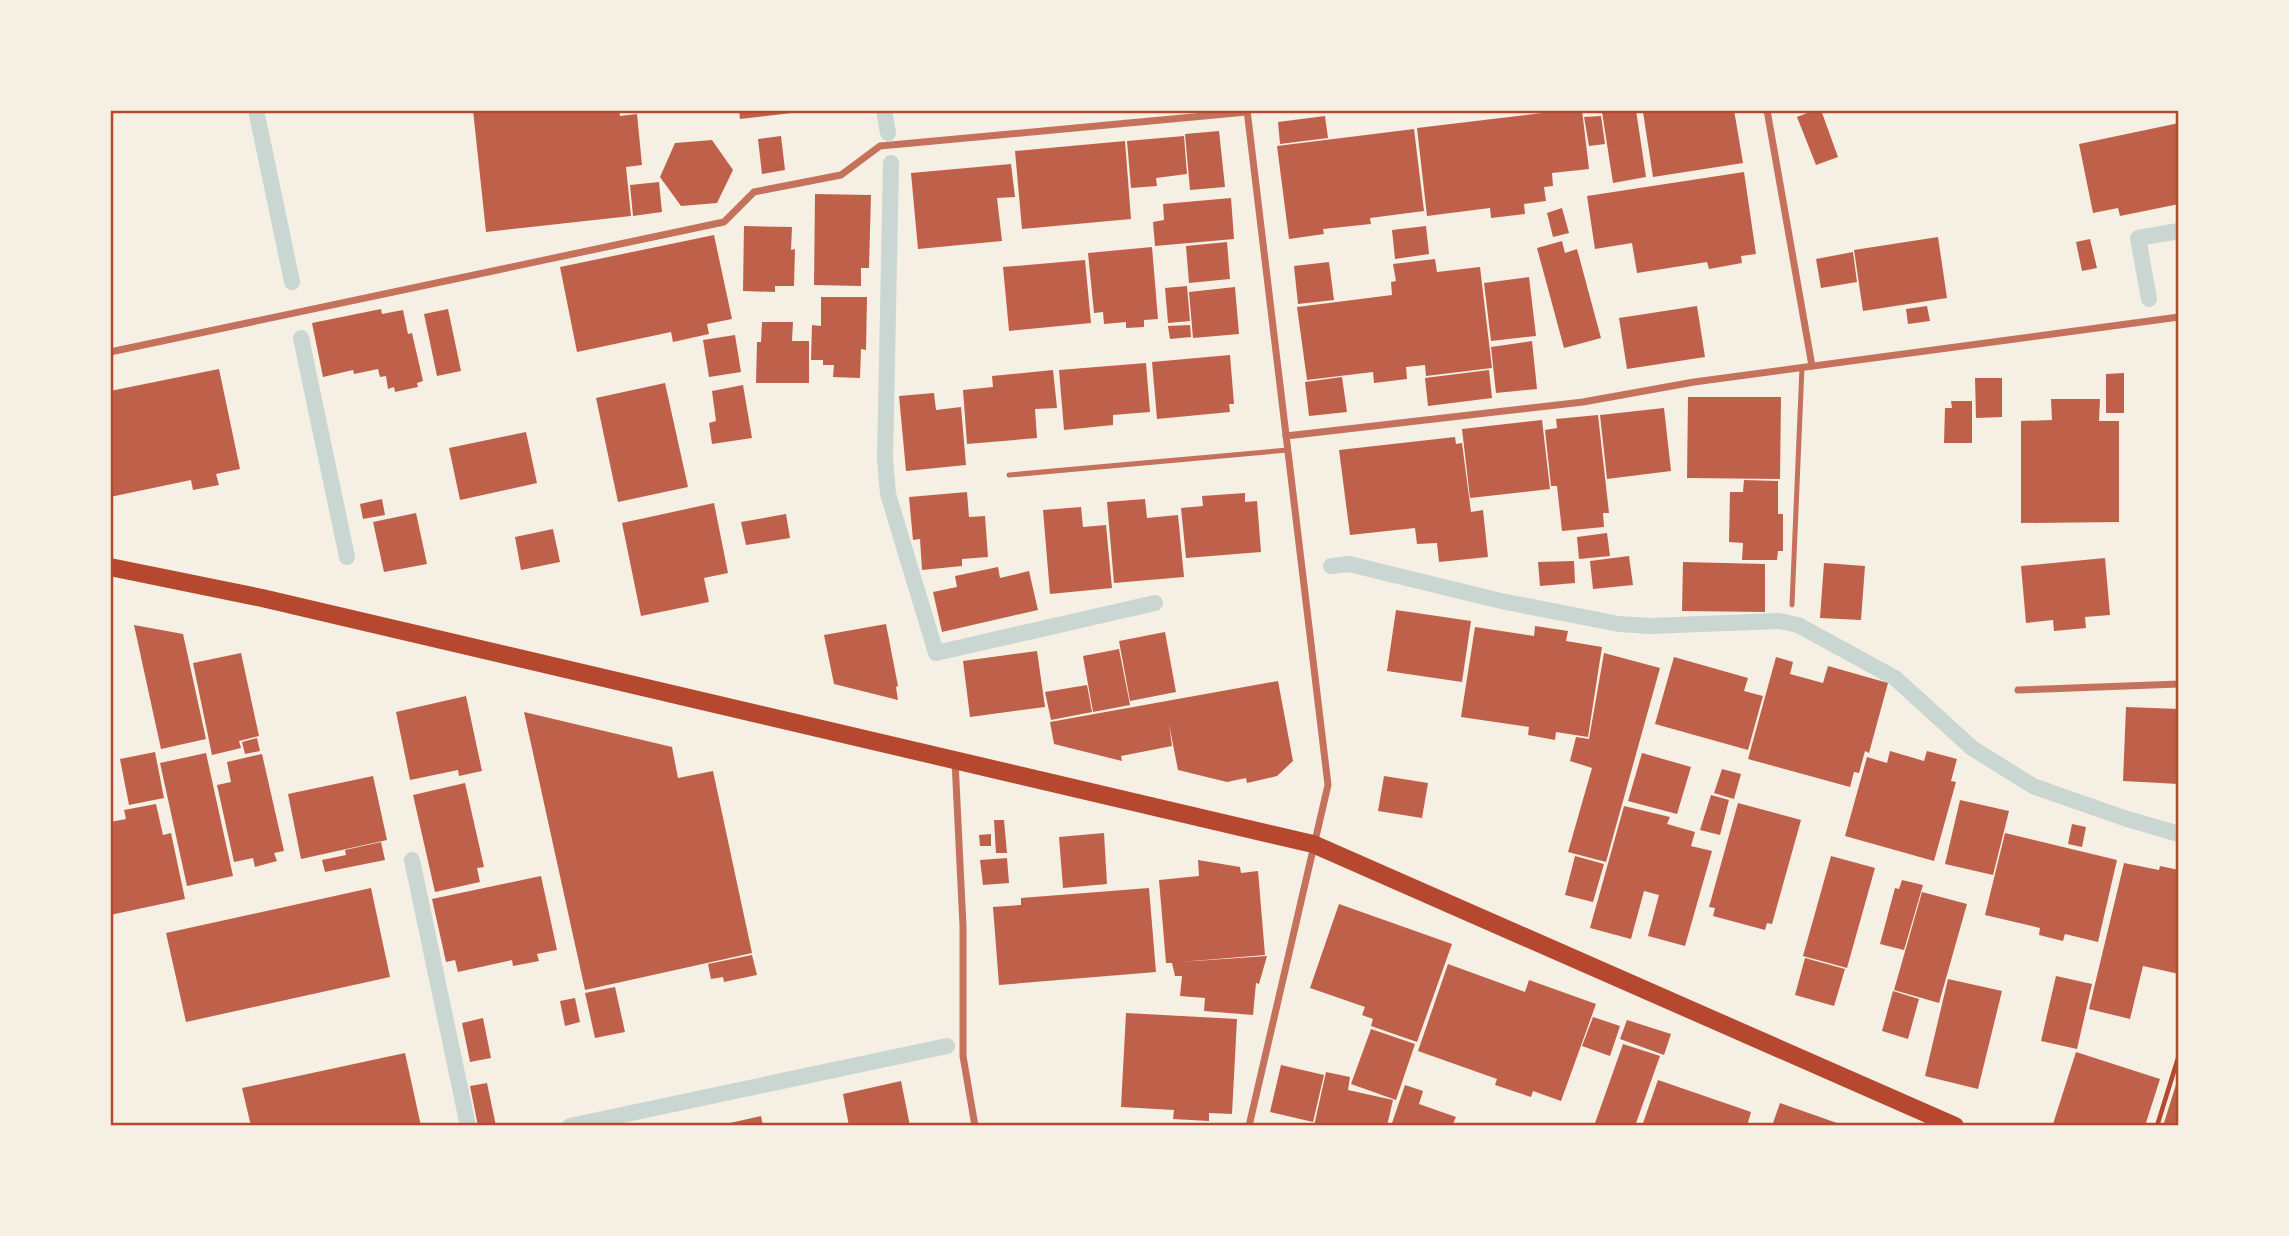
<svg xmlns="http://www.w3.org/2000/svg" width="2289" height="1236" viewBox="0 0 2289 1236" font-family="Karla,sans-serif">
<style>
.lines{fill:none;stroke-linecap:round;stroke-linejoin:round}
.stream{stroke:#c9d6d2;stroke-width:16}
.building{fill:#bf614a}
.path{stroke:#b5482f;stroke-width:4.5}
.service{stroke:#c5725c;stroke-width:5}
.minor{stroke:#c5725c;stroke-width:7}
.primary{stroke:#b5482f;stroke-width:18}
.neatline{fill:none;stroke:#b5482f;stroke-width:2.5}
</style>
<rect width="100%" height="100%" fill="#f6efe4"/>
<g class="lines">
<!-- stream -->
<g class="stream">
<polyline points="256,110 292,282"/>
<polyline points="884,110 888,133"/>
<polyline points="891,163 885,459 888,494 936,653 1155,603"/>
<polyline points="2149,299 2138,238 2179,231"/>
<polyline points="301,338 347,557"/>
<polyline points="1331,566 1349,564 1501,601 1619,624 1650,626 1779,621 1798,625 1895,678 1972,748 2033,786 2124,818 2179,834"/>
<polyline points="412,860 468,1126"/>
<polyline points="570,1126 947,1046"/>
</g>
</g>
<!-- building -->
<g class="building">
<polygon points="473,110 619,110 620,116 637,114 642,165 626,167 631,216 486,232"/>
<polygon points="739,110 800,110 800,112 740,119"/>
<polygon points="1567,110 1582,110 1589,169 1552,173 1553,186 1544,187 1546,201 1524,204 1525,214 1491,218 1490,208 1427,216 1417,128"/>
<polygon points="1612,110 1636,110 1646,177 1613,183 1602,112"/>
<polygon points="1653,110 1734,110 1743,163 1653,177 1643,112"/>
<polygon points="1815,110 1821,110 1838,157 1816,165 1797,117"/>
<polygon points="1325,116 1328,138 1280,144 1278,122"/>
<polygon points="1601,116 1605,144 1589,146 1584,117"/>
<polygon points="2179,123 2179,204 2120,216 2118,208 2093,213 2079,144"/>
<polygon points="1414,129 1424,211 1370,218 1371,224 1323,229 1324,234 1289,239 1277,146"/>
<polygon points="1219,131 1225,187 1190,190 1185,134"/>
<polygon points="781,136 785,170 762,174 758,139"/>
<polygon points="1184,136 1187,174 1156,178 1157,186 1131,188 1127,141"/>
<polygon points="712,140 733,170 717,203 681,206 660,177 675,143"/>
<polygon points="1125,141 1131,219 1022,229 1015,151"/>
<polygon points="1011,164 1015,197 997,198 1002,241 918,249 911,173"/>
<polygon points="1744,172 1756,254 1741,256 1742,263 1709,269 1707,262 1637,273 1632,243 1595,249 1587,196"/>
<polygon points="659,182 662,212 633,216 630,185"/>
<polygon points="815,194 871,195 869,268 861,268 861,286 814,285"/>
<polygon points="1231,198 1234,239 1155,246 1153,222 1164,220 1163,204"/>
<polygon points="1562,208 1569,233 1553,237 1547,213"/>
<polygon points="744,226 792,227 791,250 795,249 794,286 775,286 775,292 743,291"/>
<polygon points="1426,226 1429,254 1395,259 1392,230"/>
<polygon points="714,235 732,319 707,324 709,334 673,342 671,332 577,352 560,267"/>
<polygon points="1938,237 1947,298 1863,311 1854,250"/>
<polygon points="2090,239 2097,268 2082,271 2076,242"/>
<polygon points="1562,241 1565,253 1577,249 1601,338 1564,348 1537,248"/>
<polygon points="1227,242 1230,279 1189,283 1186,246"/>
<polygon points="1152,247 1158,319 1144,320 1144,327 1126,328 1126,322 1104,324 1103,312 1094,313 1088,253"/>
<polygon points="1853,252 1857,282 1821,288 1816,259"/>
<polygon points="1435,259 1437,272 1480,267 1492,368 1426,376 1425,365 1406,367 1407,379 1374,383 1373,372 1307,380 1297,307 1392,295 1391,282 1396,281 1393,264"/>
<polygon points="1085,260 1091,323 1009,331 1003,267"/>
<polygon points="1329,262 1334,300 1298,304 1294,266"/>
<polygon points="1529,277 1536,336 1491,341 1484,283"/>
<polygon points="1187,286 1190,321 1168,323 1165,288"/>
<polygon points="1235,287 1239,334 1193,338 1189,292"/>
<polygon points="821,297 867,297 866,350 861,349 860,378 833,377 834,365 823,365 823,360 811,360 812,325 821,326"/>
<polygon points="1697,306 1705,357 1627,369 1619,318"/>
<polygon points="1927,306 1930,321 1908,324 1906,309"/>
<polygon points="381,309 382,314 403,310 408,334 412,333 423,381 417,383 418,387 395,392 394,387 388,389 386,376 380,377 378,369 354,374 353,370 323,377 312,323"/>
<polygon points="448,309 461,371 437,376 424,314"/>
<polygon points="762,322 793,322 792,341 809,341 809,383 756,383 757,342 761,342"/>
<polygon points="1190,325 1191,337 1170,339 1168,326"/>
<polygon points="735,335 741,372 709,377 703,340"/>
<polygon points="1532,341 1537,389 1496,393 1491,347"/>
<polygon points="1230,355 1234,404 1229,404 1230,412 1157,419 1152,362"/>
<polygon points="1146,363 1150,412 1113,415 1113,425 1064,430 1059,370"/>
<polygon points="219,369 240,469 216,474 219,485 193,490 191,480 110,497 110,391"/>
<polygon points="1053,370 1057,408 1035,409 1037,438 967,444 963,390 993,387 992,376"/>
<polygon points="1489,370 1492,398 1428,406 1425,378"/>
<polygon points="2124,373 2124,413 2106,413 2106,374"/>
<polygon points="1342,377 1347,412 1309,416 1305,382"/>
<polygon points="1975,378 2002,378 2002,417 1976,418"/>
<polygon points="665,383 688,487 618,502 596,398"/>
<polygon points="743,385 752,438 712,444 709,423 716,421 712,391"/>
<polygon points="934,393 936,410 961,407 966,465 906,471 899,396"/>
<polygon points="1688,397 1781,397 1780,479 1687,478"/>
<polygon points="2051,399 2100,399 2099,421 2119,421 2119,522 2021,523 2021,421 2052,420"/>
<polygon points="1951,401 1972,401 1972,443 1944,443 1945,408 1952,408"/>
<polygon points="1664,408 1671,471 1607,479 1600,415"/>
<polygon points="1598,415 1609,513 1603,513 1604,527 1562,531 1557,486 1551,486 1545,430 1557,428 1556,419"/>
<polygon points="1542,420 1550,489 1470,498 1462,429"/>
<polygon points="526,432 537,483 460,500 449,448"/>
<polygon points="1455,437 1456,444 1462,443 1471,512 1483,510 1488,557 1439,562 1437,543 1417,544 1415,528 1350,535 1339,450"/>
<polygon points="1744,480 1778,481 1778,514 1783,514 1783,551 1778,551 1777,560 1742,560 1743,543 1729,542 1730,492 1743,492"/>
<polygon points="967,492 969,517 985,516 988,557 962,559 962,566 922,570 920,539 913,540 909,497"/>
<polygon points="1245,493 1245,502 1257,501 1261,552 1186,558 1181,508 1203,506 1202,496"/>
<polygon points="382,499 385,515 363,519 360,504"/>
<polygon points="1145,499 1147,518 1178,515 1184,577 1114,583 1107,502"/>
<polygon points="714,503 728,573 704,578 709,602 641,616 622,523"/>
<polygon points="1081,507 1083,527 1106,525 1112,588 1050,594 1043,510"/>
<polygon points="416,513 427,564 384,572 373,522"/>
<polygon points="786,514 790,538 746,545 741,522"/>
<polygon points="553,529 560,562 521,570 515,537"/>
<polygon points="1607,533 1610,556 1579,559 1577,537"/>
<polygon points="1629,556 1633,585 1593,589 1590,561"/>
<polygon points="2105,558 2110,615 2085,617 2086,628 2054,631 2053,620 2026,623 2021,566"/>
<polygon points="1574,561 1575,583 1540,586 1538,562"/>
<polygon points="1683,562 1765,564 1765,612 1682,611"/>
<polygon points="1824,563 1865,566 1861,620 1820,618"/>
<polygon points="998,567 1000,578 1029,571 1038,610 942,632 933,592 957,587 955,576"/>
<polygon points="1396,610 1471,621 1462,682 1387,671"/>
<polygon points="886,624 898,686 896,687 898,700 834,684 824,635"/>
<polygon points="134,625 183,634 206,739 161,749"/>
<polygon points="1535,626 1568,631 1566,641 1602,647 1588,737 1556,732 1555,740 1528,735 1529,727 1461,717 1475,627 1534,636"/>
<polygon points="1165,632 1176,692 1130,701 1119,641"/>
<polygon points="1119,649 1130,705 1093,712 1083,656"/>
<polygon points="1037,651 1045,707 970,717 963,661"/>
<polygon points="241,653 259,736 239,741 241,748 212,755 193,663"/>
<polygon points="1604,653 1660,668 1606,862 1568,852 1592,768 1570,761 1576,737 1589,739"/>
<polygon points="1674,657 1748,678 1744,691 1763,696 1748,750 1655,724"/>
<polygon points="1776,657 1793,662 1790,674 1823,683 1828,666 1888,683 1869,753 1865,751 1859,773 1854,772 1850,787 1748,759"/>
<polygon points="1278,681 1293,761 1277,776 1247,783 1246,778 1227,782 1178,770 1169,724 1172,746 1121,756 1122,761 1054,744 1050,722"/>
<polygon points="1087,685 1092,712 1051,720 1045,692"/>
<polygon points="466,696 482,771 459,776 458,770 410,780 396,712"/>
<polygon points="2126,707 2179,709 2179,784 2123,781"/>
<polygon points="524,712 672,747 678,778 713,771 752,953 585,990"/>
<polygon points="257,738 260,751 245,754 242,742"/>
<polygon points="1890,751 1924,761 1927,751 1957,759 1951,781 1956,782 1934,861 1845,836 1867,757 1887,763"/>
<polygon points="155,752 164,798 129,805 120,759"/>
<polygon points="206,753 233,876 187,886 160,763"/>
<polygon points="1642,753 1691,767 1677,814 1628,801"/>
<polygon points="262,754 284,851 274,853 277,861 255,867 253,858 234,862 217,785 231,782 227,762"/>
<polygon points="1722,769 1741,774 1734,799 1714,793"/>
<polygon points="373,776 387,840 301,859 288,794"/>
<polygon points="1384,776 1428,783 1422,818 1378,811"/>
<polygon points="465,783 484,867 477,868 480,882 435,892 413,795"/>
<polygon points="1711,795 1729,800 1720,835 1700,830"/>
<polygon points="1960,800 2009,811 1993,875 1945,864"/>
<polygon points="1738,803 1801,820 1772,924 1767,923 1765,930 1713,916 1715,908 1709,907"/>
<polygon points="156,804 163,835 171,833 185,899 110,915 110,822 126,819 124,810"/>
<polygon points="1624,806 1670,817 1667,824 1695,832 1691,846 1712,851 1685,946 1648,936 1659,895 1644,891 1631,939 1590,928"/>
<polygon points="994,820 1004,820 1007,853 996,853"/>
<polygon points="2072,824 2086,827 2082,847 2068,844"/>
<polygon points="1104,833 1107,884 1063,888 1059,837"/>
<polygon points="2005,833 2117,860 2098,942 2065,934 2063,941 2039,935 2040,928 1985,915"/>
<polygon points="991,834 991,846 980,846 979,835"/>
<polygon points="381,842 385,860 325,872 322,860 346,855 345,850"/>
<polygon points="1575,856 1604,864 1593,902 1565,895"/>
<polygon points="1831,856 1875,868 1847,968 1803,956"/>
<polygon points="1007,858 1009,883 983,885 980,860"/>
<polygon points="1198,860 1240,867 1241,873 1258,871 1265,955 1180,962 1267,956 1259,984 1256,983 1253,1015 1204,1011 1205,998 1180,996 1182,976 1175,976 1172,963 1166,963 1159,880 1199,876"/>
<polygon points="2124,863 2159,870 2160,866 2179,870 2179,974 2143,966 2130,1019 2089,1009"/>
<polygon points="541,876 557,950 537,954 539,961 513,966 512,960 458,972 455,960 446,962 432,899"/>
<polygon points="1902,880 1923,885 1904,950 1880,944 1895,888 1899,889"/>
<polygon points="371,888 390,977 186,1022 166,933"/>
<polygon points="1149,888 1156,972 999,985 993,907 1021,905 1021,898"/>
<polygon points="1922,892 1967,904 1939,1003 1894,990"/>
<polygon points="1339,904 1452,944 1417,1042 1371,1026 1373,1019 1362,1015 1365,1007 1310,988"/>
<polygon points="752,955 757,975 724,982 723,977 711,979 708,964"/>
<polygon points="1805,958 1845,969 1834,1006 1795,995"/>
<polygon points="1448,964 1525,992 1529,980 1596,1004 1561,1101 1533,1091 1531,1097 1495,1085 1497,1079 1418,1051"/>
<polygon points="2056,976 2092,984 2077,1049 2041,1041"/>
<polygon points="1948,979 2002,991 1978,1089 1925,1076"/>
<polygon points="615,987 625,1032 595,1038 585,993"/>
<polygon points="1893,991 1919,999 1908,1039 1882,1031"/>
<polygon points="575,998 580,1022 565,1026 560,1001"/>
<polygon points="1126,1013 1237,1019 1232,1114 1209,1113 1209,1121 1173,1119 1174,1110 1121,1107"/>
<polygon points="1593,1017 1620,1026 1610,1056 1582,1046"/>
<polygon points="483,1018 491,1058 470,1062 462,1023"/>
<polygon points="1627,1020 1671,1034 1664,1055 1620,1039"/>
<polygon points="1371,1029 1415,1044 1396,1100 1351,1084"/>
<polygon points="1623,1044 1660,1056 1635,1126 1594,1126"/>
<polygon points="2076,1052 2160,1079 2145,1126 2059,1126 2053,1124"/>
<polygon points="405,1053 421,1126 251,1126 242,1088"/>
<polygon points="1281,1065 1324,1075 1313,1122 1270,1112"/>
<polygon points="1326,1072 1350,1077 1348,1090 1393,1100 1387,1126 1314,1126"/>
<polygon points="2178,1078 2179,1126 2163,1126"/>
<polygon points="1658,1080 1751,1112 1747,1126 1642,1126"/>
<polygon points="901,1081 910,1126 849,1126 843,1094"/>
<polygon points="487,1083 496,1126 478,1126 470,1086"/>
<polygon points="1405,1085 1423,1091 1419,1104 1456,1117 1452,1126 1391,1126"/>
<polygon points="1780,1103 1837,1123 1836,1126 1772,1126"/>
<polygon points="761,1116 763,1126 721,1126 721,1125"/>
</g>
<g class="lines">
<!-- path -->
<polyline class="path" points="2157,1126 2179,1055"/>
<!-- service -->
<g class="service">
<polyline points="1009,475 1288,450"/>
<polyline points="1792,605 1802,367"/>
</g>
<!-- minor -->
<g class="minor">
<polyline points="1247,110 1328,785 1249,1126"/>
<polyline points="1767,110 1812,366"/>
<polyline points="110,352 724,222 754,192 841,175 880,146 1247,112"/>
<polyline points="1286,436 1583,402 1694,382 2179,317"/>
<polyline points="2018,690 2179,684"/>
<polyline points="955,761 963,926 963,1056 975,1126"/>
</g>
<!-- primary -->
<polyline class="primary" points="110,567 262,598 1313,844 1955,1126"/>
</g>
<!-- border -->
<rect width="2289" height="1236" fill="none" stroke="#f6efe4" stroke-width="224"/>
<rect x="112" y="112" width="2065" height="1012" class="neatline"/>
</svg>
